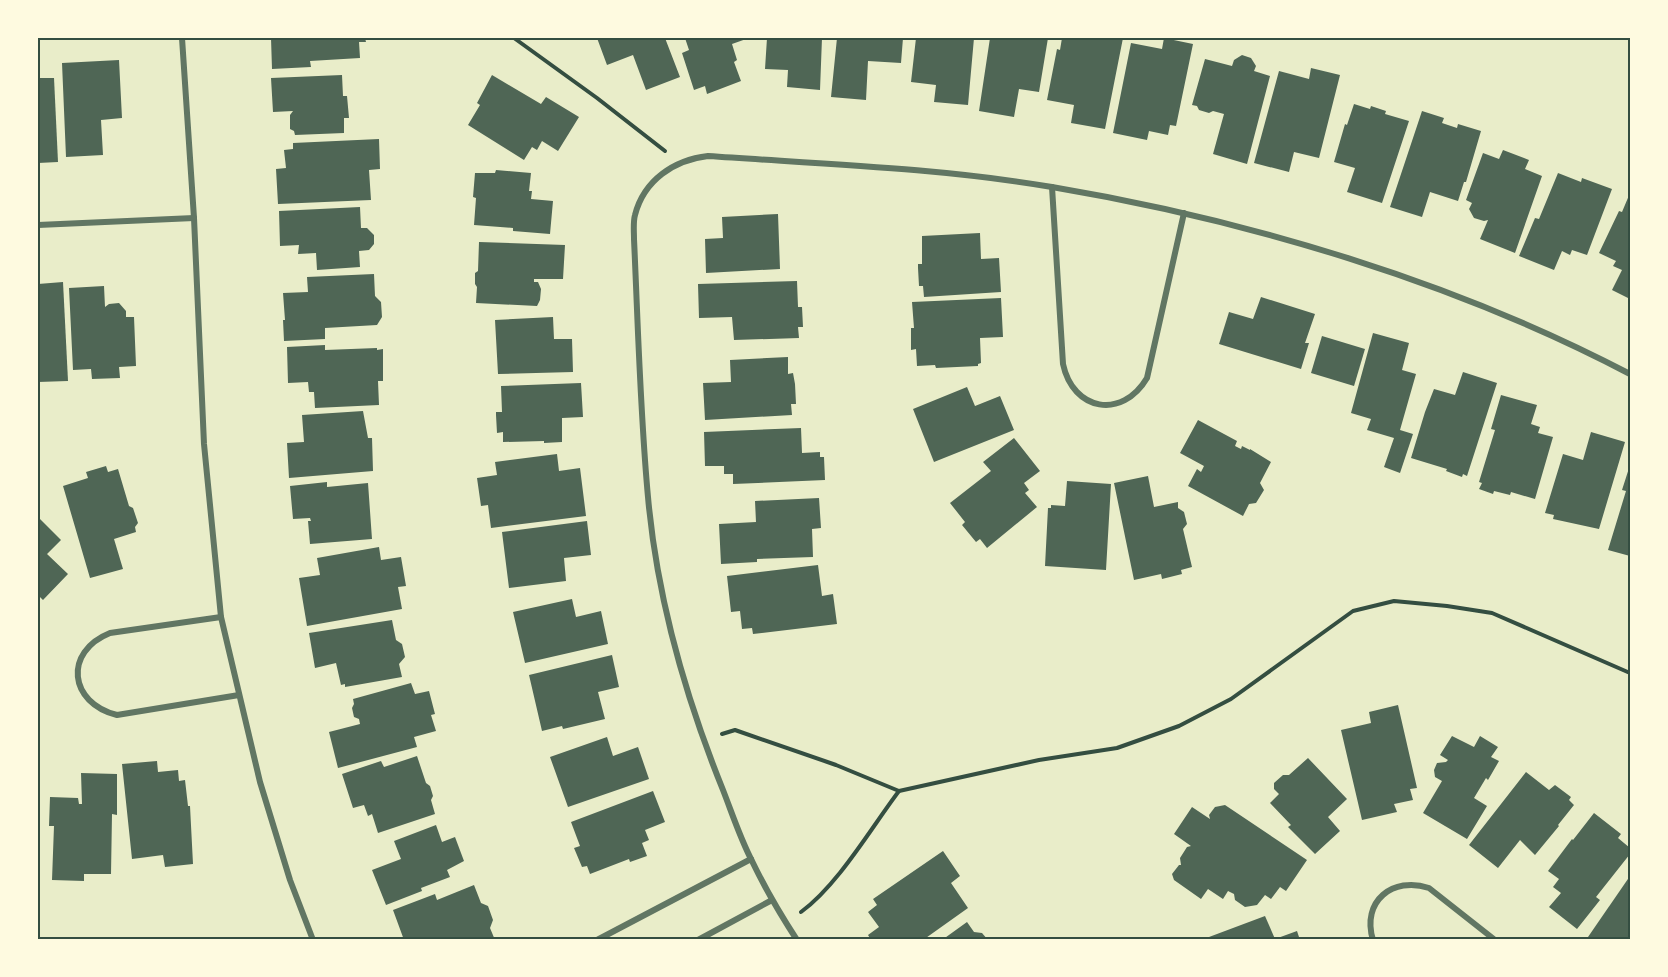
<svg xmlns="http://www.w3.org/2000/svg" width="1668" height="977" viewBox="0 0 1668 977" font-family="Signika,sans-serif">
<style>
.building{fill:#4f6655}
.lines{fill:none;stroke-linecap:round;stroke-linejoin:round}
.path{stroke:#344e41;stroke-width:4}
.minor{stroke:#617663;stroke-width:6}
.neatline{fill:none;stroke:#344e41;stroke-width:2}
</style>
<rect width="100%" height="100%" fill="#e9edc9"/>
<!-- building -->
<g class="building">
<polygon points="271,38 365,38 366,42 359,42 360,58 310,61 311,67 272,69"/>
<polygon points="597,38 665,38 680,77 646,90 633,55 607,65"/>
<polygon points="685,38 749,38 732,44 737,60 734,62 741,81 707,94 705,86 694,90 682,53 689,50"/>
<polygon points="767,38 822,38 820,90 787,87 788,70 765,69"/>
<polygon points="837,38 903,38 901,63 868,61 866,100 831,97"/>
<polygon points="916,38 974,38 968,105 934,102 936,85 911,82"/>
<polygon points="990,38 1048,38 1039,92 1019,89 1014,117 979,111"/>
<polygon points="1062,38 1123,38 1105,129 1071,123 1074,105 1047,100 1057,49 1060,50"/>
<polygon points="1164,38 1193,44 1176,126 1170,125 1168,135 1149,131 1147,140 1113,133 1131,43 1162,49"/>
<polygon points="1242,55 1251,58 1256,66 1254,71 1270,76 1247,164 1213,154 1224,114 1213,111 1209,113 1199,110 1197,106 1192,105 1205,59 1232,66 1234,60"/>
<polygon points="119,60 122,118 101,120 103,155 66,157 62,63"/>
<polygon points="1311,68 1340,75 1319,158 1294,152 1289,172 1254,163 1279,71 1309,79"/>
<polygon points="342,75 343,96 347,96 349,118 344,118 344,133 295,135 294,131 290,129 290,115 293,111 273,112 271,78"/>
<polygon points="492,75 541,104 546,97 579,117 558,151 542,141 537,150 532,147 524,160 468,125 480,105 477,103"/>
<polygon points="38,78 54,78 58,162 38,163"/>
<polygon points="1354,104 1370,109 1371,106 1386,111 1385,114 1409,121 1382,203 1347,192 1355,168 1334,162 1345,124 1347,125"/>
<polygon points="1422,111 1444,118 1442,123 1457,128 1458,124 1481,131 1466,182 1464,182 1458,201 1430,192 1422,217 1390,207"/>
<polygon points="379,139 380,169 369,170 371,200 278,204 276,169 286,168 284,150 293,149 293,143"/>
<polygon points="1503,150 1529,160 1525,169 1542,176 1515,253 1480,239 1488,220 1484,221 1474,218 1469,209 1472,203 1466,200 1483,153 1499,159"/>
<polygon points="496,170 531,173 529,191 532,191 531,199 553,201 550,234 513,231 513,228 474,225 476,198 473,197 475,173 495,173"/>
<polygon points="1558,173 1581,182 1582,178 1612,189 1587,255 1572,250 1570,255 1562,251 1554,270 1519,256 1535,218 1539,219"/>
<polygon points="1630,193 1630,299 1612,290 1622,270 1613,266 1616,261 1599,253 1619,211 1622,212"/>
<polygon points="360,207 361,228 367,228 374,235 374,244 369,250 359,251 360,267 317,270 316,253 298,254 299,245 280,246 279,211"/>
<polygon points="778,214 780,269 706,273 705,239 723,238 722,217"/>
<polygon points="980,233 981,259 999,258 1001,292 924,297 923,286 919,286 918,268 918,264 922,264 922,236"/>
<polygon points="479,242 565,245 563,279 534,279 534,282 538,282 541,289 540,300 537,306 476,303 477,287 475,284 475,273 478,271"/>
<polygon points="374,274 375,296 381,302 382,317 377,325 325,328 325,339 284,341 283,320 285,320 283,293 308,292 307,277"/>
<polygon points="797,281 798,307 802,307 803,327 798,327 799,338 734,340 732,317 699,318 698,284"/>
<polygon points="63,282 68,381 38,382 38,284"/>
<polygon points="104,286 105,307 109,304 119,303 126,311 126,317 134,317 136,366 119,367 120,378 92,379 91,369 73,370 69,288"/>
<polygon points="1261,297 1315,314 1305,343 1309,343 1301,369 1219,344 1229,312 1253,319"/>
<polygon points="1001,298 1003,337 980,338 981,363 978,364 978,366 936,368 935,365 917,366 916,349 911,350 911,328 914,328 912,302"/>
<polygon points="553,317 554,339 572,339 573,372 498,374 495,320"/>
<polygon points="1373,333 1409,343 1402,370 1416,374 1400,430 1413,434 1400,473 1384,467 1394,438 1367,430 1371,419 1351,413"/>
<polygon points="1322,336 1365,349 1354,386 1311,373"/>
<polygon points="325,345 325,350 377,348 377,350 383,349 383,381 378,381 379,405 315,408 314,392 309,392 308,382 288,383 287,347"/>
<polygon points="788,357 788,374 793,373 795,384 796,404 791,404 792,415 705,420 703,383 731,382 730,360"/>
<polygon points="1463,372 1497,383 1467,476 1463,474 1462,477 1446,471 1447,469 1411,458 1425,412 1434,389 1455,395"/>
<polygon points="581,383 583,417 562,418 562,442 544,443 544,441 503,442 503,432 497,433 496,415 496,412 502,412 501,386"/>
<polygon points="967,387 975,406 1000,396 1014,430 934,462 913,409"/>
<polygon points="1501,395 1537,405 1531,424 1540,427 1538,433 1553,437 1535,499 1511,492 1510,495 1494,491 1493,494 1479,489 1482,483 1479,482 1495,430 1491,429"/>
<polygon points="363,411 368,438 372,438 373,471 289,478 287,443 304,442 302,415"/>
<polygon points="1198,420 1237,441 1235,446 1241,449 1242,446 1250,450 1250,449 1271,462 1260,483 1264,490 1256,503 1249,504 1243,516 1188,486 1197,469 1201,472 1204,466 1180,453"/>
<polygon points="801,428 802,453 820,452 820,457 824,457 825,480 733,484 733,474 724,474 724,466 705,466 704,432"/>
<polygon points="1591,432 1625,442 1599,529 1553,519 1554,515 1545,513 1563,454 1583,460"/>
<polygon points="1014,438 1040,471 1024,483 1029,490 1025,493 1037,507 987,548 980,539 976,542 962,525 965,522 950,503 991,471 983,462"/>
<polygon points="557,454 559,471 580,468 586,516 491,528 488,505 481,506 477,478 497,475 495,462"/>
<polygon points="1630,465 1630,556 1608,550 1626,491 1622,490"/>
<polygon points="106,466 108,472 118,469 129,506 133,508 138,523 135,527 136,532 114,539 123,569 90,578 63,486 88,478 86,472"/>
<polygon points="1148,476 1154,507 1178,502 1178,508 1184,512 1187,524 1183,529 1192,567 1181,570 1182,574 1162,579 1161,574 1134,580 1114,483"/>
<polygon points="1067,481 1111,484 1106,570 1045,566 1048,508 1051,508 1051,505 1065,506"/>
<polygon points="327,482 327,487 368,483 372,539 310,544 308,521 311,521 310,518 293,519 290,486"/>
<polygon points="819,498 821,528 812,529 813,557 757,559 757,562 721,564 719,524 756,522 755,501"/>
<polygon points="38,517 61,540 47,554 68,574 43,600 38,595"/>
<polygon points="587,521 591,555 564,558 566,581 509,588 502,532"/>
<polygon points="379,547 381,560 401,557 406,586 398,587 402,609 307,626 299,578 320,575 317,558"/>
<polygon points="818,565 822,596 833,594 837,624 753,634 752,628 742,629 740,611 731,612 727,576"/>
<polygon points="572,599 576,617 601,611 608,644 525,663 513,612"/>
<polygon points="392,620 396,640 402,644 405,657 399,664 402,677 345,687 345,684 341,685 336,663 315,668 309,633"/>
<polygon points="612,655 619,687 598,692 605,719 563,729 562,726 542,731 529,675"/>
<polygon points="411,683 415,694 429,691 435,714 431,715 436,731 414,737 417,747 338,768 329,732 360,724 359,719 354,717 352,708 354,704 353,699"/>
<polygon points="1398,705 1417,788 1410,789 1413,800 1394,804 1397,812 1362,820 1341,730 1371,723 1369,712"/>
<polygon points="1452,736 1474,747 1480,736 1498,747 1491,757 1499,761 1488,780 1486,778 1474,798 1487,806 1467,839 1423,813 1442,781 1435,777 1434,770 1437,763 1446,762 1448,760 1440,755"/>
<polygon points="607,737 613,756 638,747 649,779 568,807 550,757"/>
<polygon points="417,756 426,783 430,786 433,796 431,800 435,814 378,833 372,814 368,816 364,805 353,808 342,774 381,761 384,767"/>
<polygon points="1308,758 1347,799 1328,817 1340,831 1315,854 1288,827 1291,825 1270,803 1279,794 1274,789 1274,783 1283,775 1289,775"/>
<polygon points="157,761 158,772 178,770 179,781 185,780 188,806 190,806 193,864 165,867 163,855 132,859 122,764"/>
<polygon points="1526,772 1549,790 1555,785 1571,797 1569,800 1574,805 1558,825 1559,826 1535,855 1520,840 1498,868 1469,845"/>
<polygon points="81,773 117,774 117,815 112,814 111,874 84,874 84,881 52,880 54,826 49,826 50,797 78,798 79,804 82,804"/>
<polygon points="653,791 665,822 645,830 649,840 642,843 647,856 630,862 629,859 590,874 587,866 582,867 574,848 580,846 571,822"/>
<polygon points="1225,805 1307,860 1286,891 1280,887 1271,899 1265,895 1257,905 1245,907 1235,900 1234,894 1228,891 1223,899 1208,889 1201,899 1174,880 1172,874 1179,865 1181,865 1180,858 1187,847 1191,846 1174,834 1192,807 1210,819 1209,815 1215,807"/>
<polygon points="1594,813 1621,834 1618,838 1630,848 1630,854 1596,897 1600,900 1577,929 1549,907 1561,893 1553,887 1559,879 1548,871 1572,839 1573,840"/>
<polygon points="436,825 442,842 455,837 464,861 447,870 450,877 421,888 422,891 386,905 372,870 401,859 394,841"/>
<polygon points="943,851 960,876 951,883 968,908 923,940 871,940 868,935 879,927 868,912 877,905 873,899"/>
<polygon points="1630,876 1630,938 1629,940 1592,940 1588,937"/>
<polygon points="474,885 481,903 488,906 493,920 490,928 495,940 428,940 427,937 421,940 404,940 393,910 435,894 437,900"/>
<polygon points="1265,916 1275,939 1297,931 1300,940 1210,940 1209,937"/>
<polygon points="967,922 974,932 982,933 988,940 942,940"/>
</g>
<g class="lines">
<!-- path -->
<g class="path">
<polyline points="514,38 597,98 665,151"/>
<polyline points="722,734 735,730 836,765 899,791"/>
<path d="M801,912C838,885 871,828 899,791L1039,760L1117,748L1179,726L1231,699L1353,611L1394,601L1447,606L1492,613L1630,673"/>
</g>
<!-- minor -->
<g class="minor">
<polyline points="182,38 194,218 204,444 221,617 260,782 290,880 313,940"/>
<path d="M1052,187L1063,364C1073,411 1122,420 1147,378L1184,213"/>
<polyline points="38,225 194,218"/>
<path d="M221,617L110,633C63,652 69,703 117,715L239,695"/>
<polyline points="597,940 751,859"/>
<polyline points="698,940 772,900"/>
<path d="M797,940C780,914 765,888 752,861C740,838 732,813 723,790C685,696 657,598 648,497C640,411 638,325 634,239C634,231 633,222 635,215C644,180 674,160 708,156C823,164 939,168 1052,187C1248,220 1455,282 1630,374"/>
<path d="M1373,940C1361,901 1393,876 1429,888L1495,940"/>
</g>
</g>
<!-- border -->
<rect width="1668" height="977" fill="none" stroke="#fefae0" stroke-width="78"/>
<rect x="39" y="39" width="1590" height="899" class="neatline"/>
</svg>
